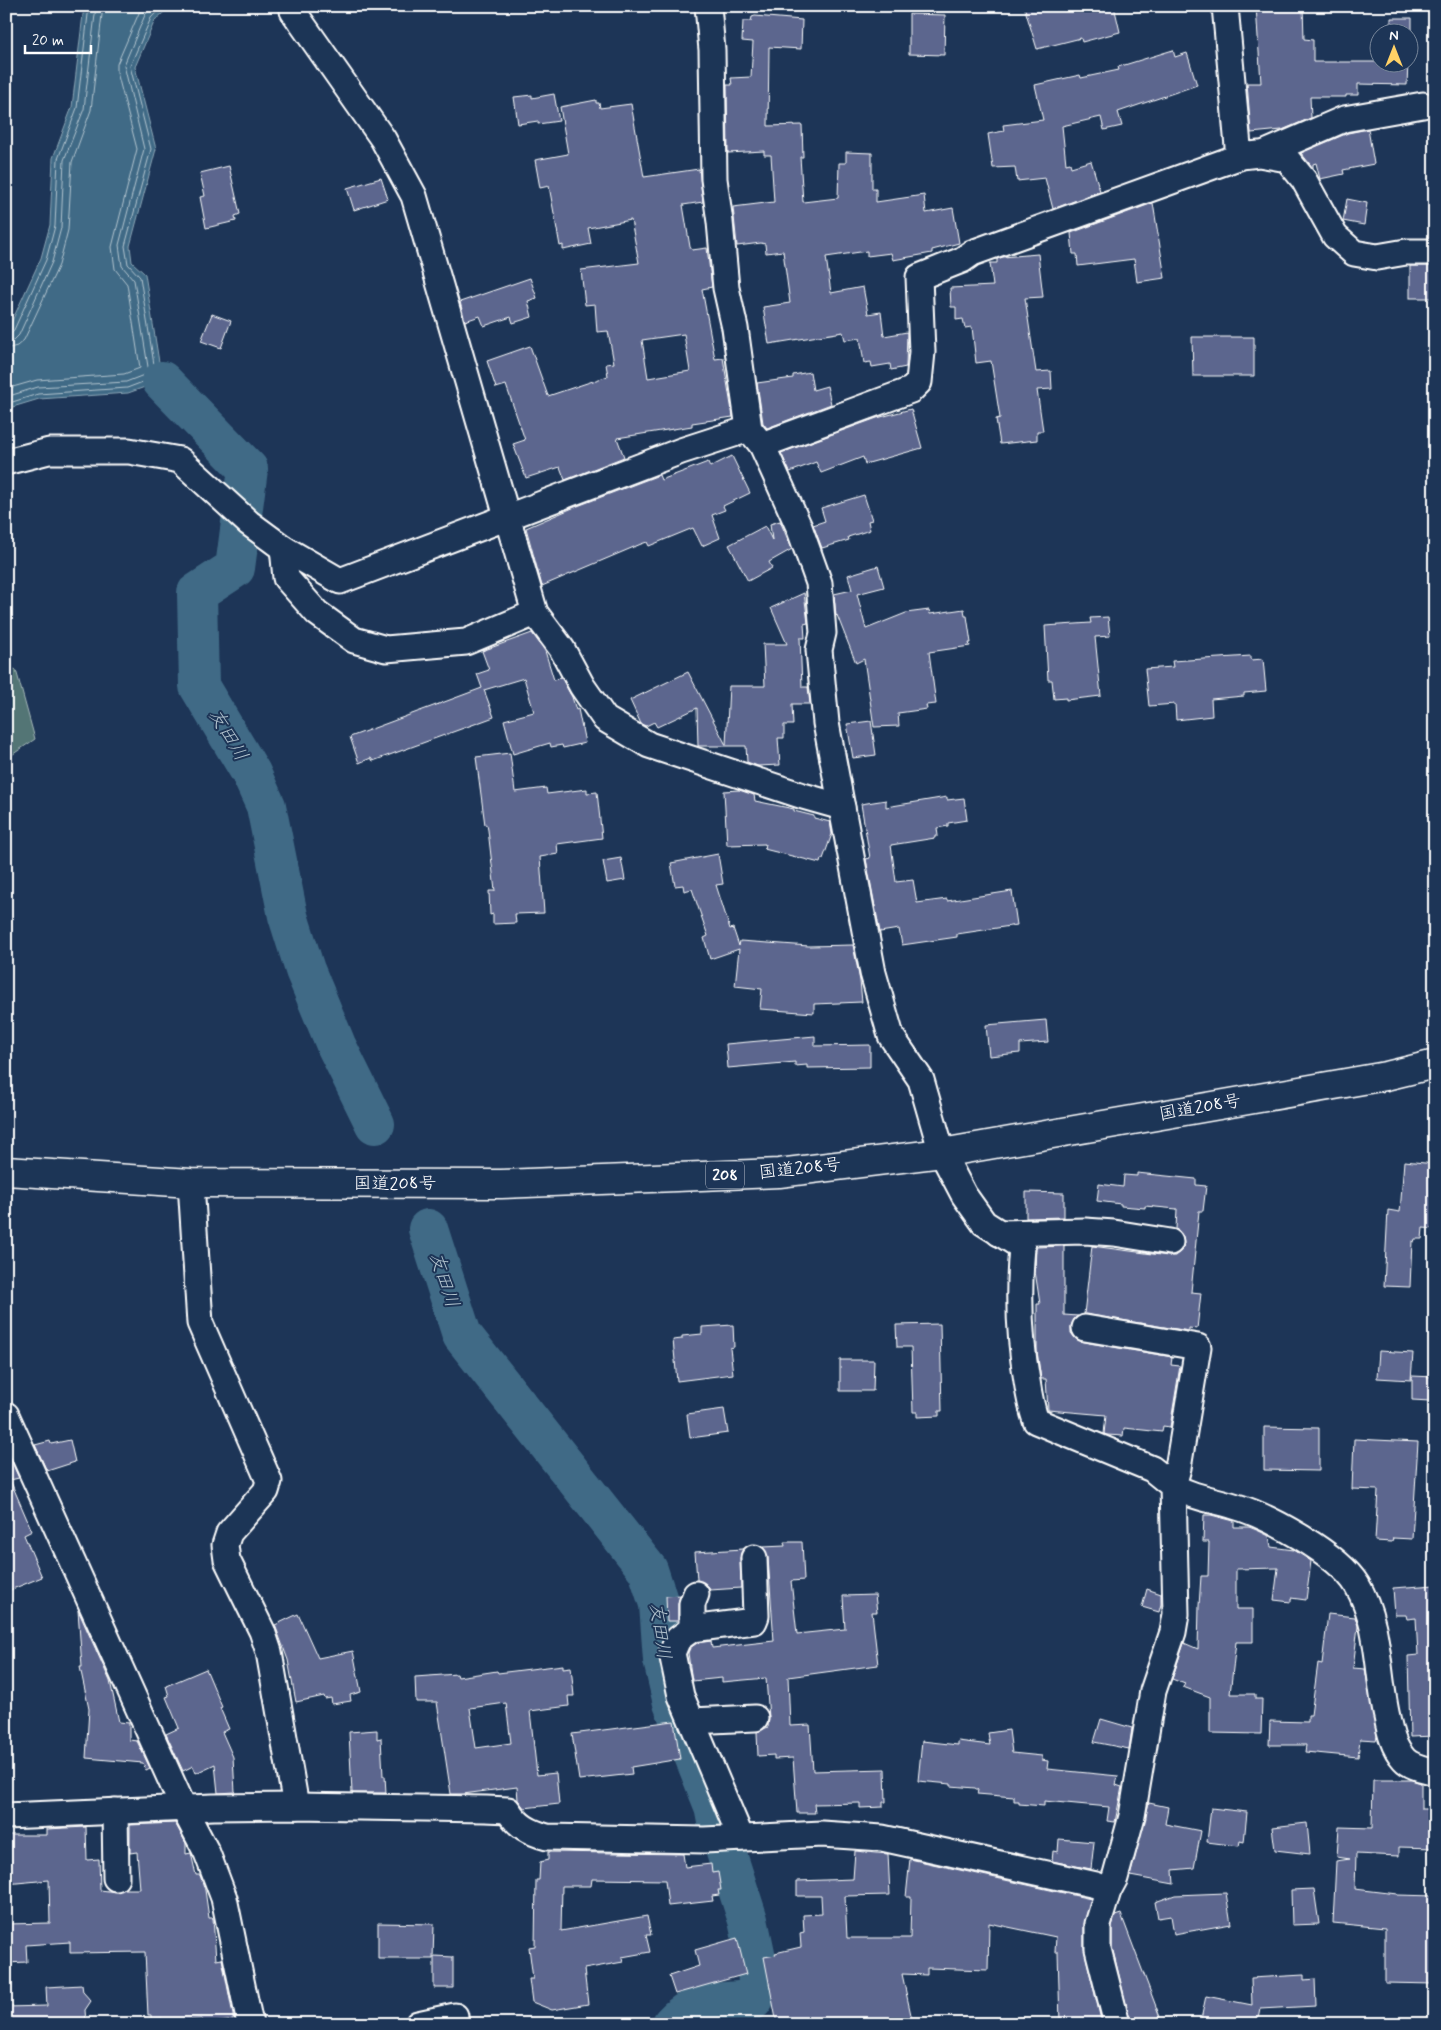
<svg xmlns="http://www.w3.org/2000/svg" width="1441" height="2030" viewBox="0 0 1441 2030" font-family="Mynerve,'Klee One',sans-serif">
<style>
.green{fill:#527475;stroke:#a8baba}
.water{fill:#406b86;stroke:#8ca6b6}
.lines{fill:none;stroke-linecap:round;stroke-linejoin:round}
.shore{stroke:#b3c4cf;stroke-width:1}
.river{stroke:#406b86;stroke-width:40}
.building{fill:#5b668e;stroke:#fff;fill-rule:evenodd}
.minor-casing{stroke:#fff;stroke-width:29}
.trunk-casing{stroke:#fff;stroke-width:31}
.minor{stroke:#1d3557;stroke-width:25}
.trunk{stroke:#1d3557;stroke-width:28}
.labels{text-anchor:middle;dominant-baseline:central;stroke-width:4;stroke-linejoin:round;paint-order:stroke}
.shield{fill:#1d3557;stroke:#bbc2cd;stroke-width:1}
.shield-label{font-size:16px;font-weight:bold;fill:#fff}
.street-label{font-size:18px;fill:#fff;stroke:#1d3557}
.water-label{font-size:19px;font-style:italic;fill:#b3c4cf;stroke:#1d3557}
</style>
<rect width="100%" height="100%" fill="#1d3557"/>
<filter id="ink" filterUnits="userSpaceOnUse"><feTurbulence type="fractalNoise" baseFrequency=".02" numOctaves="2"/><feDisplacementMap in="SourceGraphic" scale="10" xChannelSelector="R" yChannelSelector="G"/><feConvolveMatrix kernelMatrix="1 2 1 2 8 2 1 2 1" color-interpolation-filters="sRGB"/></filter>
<g filter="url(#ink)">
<!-- green -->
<polygon class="green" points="6,665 16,670 35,739 6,759"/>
<!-- water -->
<polygon class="water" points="84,6 171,6 155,20 135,67 156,149 130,246 132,262 145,274 162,381 128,393 39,399 6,409 6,334 41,258 50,225 53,158 72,107"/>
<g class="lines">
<!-- shore -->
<g class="shore">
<polyline points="6,335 13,332 46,260 55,226 58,159 77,108 89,6"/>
<polyline points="6,341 14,340 19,335 52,262 61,228 64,160 84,109 96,6"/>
<polyline points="6,349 17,346 24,340 59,265 68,230 72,162 91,110 103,6"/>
<polyline points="6,389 37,380 124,374 140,368 127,284 115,269 112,247 137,149 117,72 117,64 142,6"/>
<polyline points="6,397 38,387 126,382 149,373 134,280 122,266 119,245 144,149 124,65 145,15 153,6"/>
<polyline points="6,404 38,394 127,388 156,377 140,277 128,264 125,246 151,149 130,66 151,18 162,6"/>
</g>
<!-- river -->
<g class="river">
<polyline points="162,381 248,469 235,568 197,593 199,686 251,773 266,806 288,916 305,970 336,1045 375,1124"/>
<path d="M428,1229L462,1335L648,1570L659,1604L663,1660L673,1703L714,1806L718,1827L748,1920L755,1953L759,1990L753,2000C723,2003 694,1999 672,2024"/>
</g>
</g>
<!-- building -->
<g class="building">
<polygon points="1024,6 1114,6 1120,32 1082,42 1081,38 1037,49"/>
<polygon points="1256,6 1303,6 1304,39 1313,40 1313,62 1408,62 1407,85 1358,84 1358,95 1346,95 1346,97 1310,97 1311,118 1282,130 1251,133 1247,83 1261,83"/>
<polygon points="909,14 945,15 944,55 909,54"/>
<polygon points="755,16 802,20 801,49 769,47 768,126 802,125 803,157 800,157 803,202 838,198 839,163 846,163 846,152 872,153 872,189 876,189 876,202 924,195 926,213 953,208 959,243 932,250 932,253 893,260 891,253 867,256 867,251 826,257 831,293 863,287 868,314 881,312 884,336 907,332 906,367 891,370 890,364 872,367 871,362 864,363 860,338 845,340 843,332 769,344 763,307 790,303 783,251 766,253 765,244 761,243 737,246 733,207 774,202 771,155 764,155 764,151 728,153 727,85 732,85 731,78 751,77 753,42 742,41 743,21 751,21 752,17"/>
<polygon points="1391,18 1412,18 1412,39 1409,39 1408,51 1408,32 1382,32 1383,27 1391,28"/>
<polygon points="1173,50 1175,57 1187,53 1197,85 1118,112 1122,126 1104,130 1101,117 1062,126 1066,164 1070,163 1071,167 1091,161 1100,191 1053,209 1045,178 1017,181 1015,167 993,168 988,134 1004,131 1003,125 1043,120 1035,85 1080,75 1081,78 1119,70 1118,67"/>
<polygon points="554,94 559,121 538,124 538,121 518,124 514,97 532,95 532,98"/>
<path d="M596,100V103H599L600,108L631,104L644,177L699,169L703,202L683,205L690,247L692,250L707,248L712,287L702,289L715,359L723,358L733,417L692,423V426L617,438L624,457L565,480L560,467L526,478L513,444L525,440L506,385L496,388L487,361L530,346L548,396L608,376L606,364L614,363L608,331L597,332L595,304L585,305L581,270L639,263L631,220L588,228L591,244L563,250V245L560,246L549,186L540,188L535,160L568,154L560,107ZM684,334L690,371L648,378L642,340Z"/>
<polygon points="1368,129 1374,164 1343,170 1344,174 1320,179 1316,163 1313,164 1313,168 1301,153 1348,133"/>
<polygon points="229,166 240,214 235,216 236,221 206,228 200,197 205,196 200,173"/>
<polygon points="381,178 388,199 354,210 347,188"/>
<polygon points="1347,199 1367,203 1364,225 1343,221"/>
<polygon points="1153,203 1165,278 1137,282 1134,259 1078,266 1077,254 1073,254 1071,233"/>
<polygon points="1038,254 1043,297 1025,298 1036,372 1051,371 1052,389 1037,390 1043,431 1037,431 1037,440 1000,444 996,419 1000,418 991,361 976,363 972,327 965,328 963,319 956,320 956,307 951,307 950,288 993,286 990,263 997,263 997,259 1003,257"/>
<rect x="1410" y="266" width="25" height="32"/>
<polygon points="530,278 537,298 528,301 532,317 513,323 511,317 484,326 480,316 465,321 460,302"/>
<polygon points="212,314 231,321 221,348 201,341"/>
<polygon points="1192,337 1254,337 1254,376 1193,376"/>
<polygon points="810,372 813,390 827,386 831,404 767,428 763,423 757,383 793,378 793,375"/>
<polygon points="911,409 922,448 865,464 863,457 821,473 816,462 790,472 781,453 877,418"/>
<polygon points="732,456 750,493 723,506 725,510 712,515 720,538 702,546 693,528 649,546 647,542 641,544 542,586 526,528 575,507 659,475 661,480 708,462 710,467"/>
<polygon points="864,495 872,520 868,521 870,530 848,537 849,540 822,548 813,525 825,521 821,508"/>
<polygon points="780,521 792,549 769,562 772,568 748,581 729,545 765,526 772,540 770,524"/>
<polygon points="878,566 884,587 857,594 866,629 906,613 929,610 930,614 964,609 965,616 967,616 971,643 969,643 970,646 929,652 936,704 926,705 927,709 898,713 899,726 874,727 864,659 856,663 837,615 836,616 834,594 852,590 848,575"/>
<polygon points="804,593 808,623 804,624 805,638 800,638 802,687 808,687 810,704 792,704 793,725 784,725 784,738 778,738 780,765 758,766 747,762 746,746 698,746 697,708 657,727 654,722 646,726 641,724 630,700 688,672 726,745 729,686 765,686 763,644 787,644 771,608"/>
<polygon points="1108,617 1110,636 1095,637 1101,696 1066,700 1066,698 1054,699 1052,680 1048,680 1045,626 1091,623 1090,618"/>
<polygon points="532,633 545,651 554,680 561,677 572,697 576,710 578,709 585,743 563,748 562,745 551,747 550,743 513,754 504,720 534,712 524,678 484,690 494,717 373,761 371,758 359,763 350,737 482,688 477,674 489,670 482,651"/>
<polygon points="1251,656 1251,660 1263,659 1266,691 1244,693 1244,696 1211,699 1212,716 1176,720 1175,704 1149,706 1145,669 1173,667 1172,661"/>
<polygon points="871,721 876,755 853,758 847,724"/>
<polygon points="510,753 515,792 546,788 547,794 587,789 587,793 597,792 602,838 557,844 558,854 540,857 544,913 515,914 516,923 493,924 493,914 490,915 489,891 495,891 488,830 487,825 485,825 476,757"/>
<polygon points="739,790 754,795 755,801 794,809 794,811 814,816 814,818 830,822 832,834 823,859 821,859 820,863 764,849 765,844 727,845 724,791"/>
<polygon points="947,797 947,800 964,798 967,820 948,823 948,826 937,828 938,836 935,836 935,838 891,845 896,882 913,880 917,903 947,899 947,901 1012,891 1017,925 957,934 957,937 902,945 899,929 880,932 866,859 870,858 861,804 886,800 886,807"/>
<polygon points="718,854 723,884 716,885 730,929 733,928 739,946 740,941 809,946 853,945 860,981 862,1002 814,1004 814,1013 760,1009 762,989 735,986 739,949 710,959 704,938 708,936 692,889 684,891 683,885 675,886 671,863"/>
<polygon points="621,858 625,880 607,883 603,861"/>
<polygon points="1046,1020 1048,1042 1020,1044 1020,1053 989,1056 986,1025"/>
<polygon points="815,1036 815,1046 870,1045 870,1067 807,1068 807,1065 795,1066 795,1062 728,1068 726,1044"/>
<polygon points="1404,1161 1435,1164 1435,1229 1423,1228 1422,1239 1415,1239 1414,1242 1412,1241 1410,1287 1384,1286 1388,1210 1400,1212"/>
<polygon points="1137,1173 1196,1179 1196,1185 1206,1186 1203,1211 1199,1211 1191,1292 1201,1293 1197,1329 1189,1328 1189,1331 1084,1314 1092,1246 1168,1256 1175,1256 1181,1251 1184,1245 1183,1236 1176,1229 1177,1209 1145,1206 1145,1208 1121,1206 1121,1204 1097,1201 1099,1184 1123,1187 1124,1175 1137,1176"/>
<polygon points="1026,1192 1064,1193 1064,1217 1026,1218"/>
<polygon points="1064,1246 1064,1315 1078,1316 1074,1319 1071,1326 1071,1333 1076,1339 1083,1342 1172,1357 1171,1365 1180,1366 1170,1427 1163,1426 1162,1432 1124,1428 1123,1436 1107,1435 1104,1434 1106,1415 1048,1410 1046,1379 1041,1379 1037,1351 1037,1304 1040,1304 1035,1271 1036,1247"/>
<polygon points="940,1324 942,1411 939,1411 939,1416 917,1417 917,1412 913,1412 911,1347 897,1347 896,1325"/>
<polygon points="733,1325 734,1347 730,1348 733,1374 677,1381 673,1340 682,1339 682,1336 702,1334 702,1327"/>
<polygon points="1379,1351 1413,1353 1411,1380 1377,1378"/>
<polygon points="840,1360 874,1360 873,1391 840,1391"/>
<polygon points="1412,1376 1435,1377 1435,1394 1430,1394 1430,1401 1412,1400"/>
<polygon points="724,1409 728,1433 690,1438 687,1414"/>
<polygon points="1264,1427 1319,1428 1319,1471 1264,1470"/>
<polygon points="1354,1439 1418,1442 1412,1539 1393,1538 1392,1542 1375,1541 1378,1490 1352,1489"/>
<polygon points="70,1440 75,1462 47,1471 35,1445 50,1441 51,1444"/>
<polygon points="7,1451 19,1478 10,1480 32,1531 24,1535 42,1577 10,1590 6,1581"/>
<polygon points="1204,1515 1211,1515 1234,1521 1234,1527 1249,1527 1259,1531 1269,1536 1271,1547 1294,1550 1311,1561 1306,1600 1291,1598 1291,1602 1274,1600 1278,1568 1236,1569 1236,1609 1253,1609 1253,1642 1236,1642 1230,1694 1255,1694 1255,1699 1262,1699 1261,1734 1210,1733 1210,1697 1183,1687 1185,1684 1172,1679 1184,1643 1198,1649 1199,1606 1201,1576 1208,1576 1209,1542 1203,1542"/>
<polygon points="784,1542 802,1542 804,1580 791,1581 797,1634 845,1629 843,1596 875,1595 877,1612 872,1612 878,1665 788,1677 790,1726 810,1725 813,1771 885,1769 886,1802 883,1802 883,1807 860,1808 860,1803 814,1804 815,1813 797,1813 793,1758 774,1759 774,1755 758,1756 757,1732 768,1727 769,1718 766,1678 722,1682 722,1678 692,1681 688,1653 690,1648 697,1643 711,1641 712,1648 774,1641 768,1558 763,1547 785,1546"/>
<polygon points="743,1549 740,1558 741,1588 710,1590 707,1585 697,1580 695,1552"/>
<polygon points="1435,1585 1435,1736 1410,1737 1408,1656 1418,1655 1416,1618 1407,1619 1406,1615 1395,1615 1393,1588"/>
<polygon points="1147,1589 1161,1594 1161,1604 1159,1612 1142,1607"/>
<polygon points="680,1595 678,1604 678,1621 667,1621 666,1596"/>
<polygon points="78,1610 110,1681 119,1722 129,1723 129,1740 137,1741 150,1768 146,1770 143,1763 86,1758 89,1709 80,1667 82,1667"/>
<polygon points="298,1614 318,1658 353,1651 361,1692 350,1695 351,1701 332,1704 331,1698 325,1699 324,1696 296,1702 288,1660 275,1625"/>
<polygon points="1328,1614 1355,1617 1358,1626 1353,1668 1365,1669 1377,1736 1376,1740 1360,1739 1358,1757 1305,1752 1306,1745 1269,1745 1270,1721 1308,1722 1308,1715 1311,1715 1318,1663 1322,1664"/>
<path d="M563,1665V1668L571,1667L574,1696H568L569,1706L530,1711L537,1775L556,1773L559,1804L524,1808L518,1800L517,1787L463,1794H451L437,1702H416L415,1677L457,1674L458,1677L497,1671L498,1673ZM506,1703L511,1743L476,1748L470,1708Z"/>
<polygon points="206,1669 222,1707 220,1708 229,1729 222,1732 233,1757 235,1792 218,1793 215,1764 196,1773 193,1766 183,1771 166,1734 179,1728 166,1697 169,1696 166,1686"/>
<polygon points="1101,1719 1132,1728 1129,1749 1094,1742"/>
<polygon points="674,1721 680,1759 631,1767 632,1774 579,1780 572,1734"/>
<polygon points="377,1730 377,1739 381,1738 383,1776 385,1776 386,1793 352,1793 349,1732"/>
<polygon points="1009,1730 1012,1753 1042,1756 1042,1760 1048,1761 1047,1769 1118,1776 1116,1785 1122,1787 1115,1822 1107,1821 1109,1807 1044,1801 1044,1806 1019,1804 1019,1801 1014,1801 1014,1797 977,1794 978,1790 975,1788 951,1786 951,1784 918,1781 922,1741 958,1745 958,1741 990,1745 988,1733"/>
<polygon points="1373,1780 1411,1780 1421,1783 1421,1809 1435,1809 1435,1848 1399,1847 1399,1856 1356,1854 1355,1889 1397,1894 1397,1895 1435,1896 1435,1984 1385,1983 1385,1928 1333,1923 1336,1861 1350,1859 1337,1857 1339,1827 1372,1828"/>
<polygon points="1149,1803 1168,1807 1165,1824 1201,1831 1194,1868 1173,1870 1174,1884 1130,1876"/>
<polygon points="1211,1808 1247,1812 1244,1842 1240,1841 1239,1846 1207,1842"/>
<polygon points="175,1823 186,1843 186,1854 191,1853 196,1875 200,1875 205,1890 209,1918 213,1918 216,1960 222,1959 233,2015 233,2020 206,2024 202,2019 163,2021 162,2018 151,2019 151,2015 148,2015 145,1952 70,1953 70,1942 26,1945 27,1962 6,1963 6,1924 50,1923 49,1880 6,1884 6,1835 47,1835 47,1829 86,1827 87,1860 99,1859 100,1890 117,1892 124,1889 140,1889 137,1852 130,1853 130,1825"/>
<polygon points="1307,1823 1310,1854 1275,1850 1272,1827"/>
<polygon points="1059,1839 1094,1842 1091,1869 1052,1861 1053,1851 1058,1852"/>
<polygon points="855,1851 888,1854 890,1895 845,1896 847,1938 910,1938 911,1897 906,1897 910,1859 1091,1899 1084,1924 1084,1949 1102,2024 1060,2024 1058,1952 1055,1952 1056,1937 989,1923 988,1970 927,1968 927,1975 902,1974 913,2024 777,2024 764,1957 776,1955 775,1953 801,1947 800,1933 804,1932 803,1915 822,1914 821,1896 797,1896 797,1881 853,1879"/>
<polygon points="548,1852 683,1854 685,1867 711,1864 712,1873 718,1872 721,1890 718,1890 719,1895 712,1896 713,1901 668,1906 665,1880 592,1879 591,1886 562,1886 561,1931 647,1916 651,1935 646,1935 650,1952 622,1957 623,1962 584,1969 588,2004 552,2010 532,2002 529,1979 533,1979 529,1947 535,1946 536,1880 539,1880 540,1862 548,1860"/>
<polygon points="1314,1889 1319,1924 1292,1925 1291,1890"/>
<polygon points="1226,1893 1231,1924 1174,1934 1171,1916 1158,1918 1155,1902 1175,1895"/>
<polygon points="1121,1914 1160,2017 1146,2024 1131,2024 1112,1947 1112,1926 1115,1916"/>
<polygon points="378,1923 434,1924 433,1959 378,1959"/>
<polygon points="737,1938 746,1974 675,1994 669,1976 699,1966 695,1950"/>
<polygon points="434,1956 453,1957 453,1988 434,1988"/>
<polygon points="1304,1975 1304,1980 1315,1979 1316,2006 1260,2009 1257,2024 1200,2024 1206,1996 1252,2005 1251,1978"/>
<polygon points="82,1985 83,1992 91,2001 85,2010 86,2023 6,2023 6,2007 47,2006 46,1987"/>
</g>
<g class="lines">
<!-- minor casing -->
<g class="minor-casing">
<g id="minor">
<polyline points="294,6 293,11 383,139 414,196 535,613 562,649 582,686 605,719 649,745 803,796 842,807"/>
<path d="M708,6L712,50L714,179L720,222L726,288L735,328L749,429L762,445L799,527L819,583L823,633L819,650L826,723L873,973L891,1036L921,1080L942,1153L964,1195L984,1223L1022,1247C1018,1292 1019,1336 1027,1381C1029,1395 1031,1407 1036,1421L1152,1469L1173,1486L1176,1614L1173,1632L1153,1691L1132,1816L1115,1878L1108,1891L1098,1924V1949L1117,2024"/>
<polyline points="1225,6 1239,157"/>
<polyline points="1263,154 1344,119 1423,105"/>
<polyline points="762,445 911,390 919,382 922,352 919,277 962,260 972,253 1241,156 1259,154 1287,159 1304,180 1335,236 1354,253 1377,257 1406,252 1435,252"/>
<polyline points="6,462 49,451 129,451 180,460 249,523 283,548 340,581 681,451 749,429"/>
<polyline points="283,548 286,578 317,613 354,640 386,649 466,642 535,613"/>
<polyline points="191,1183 200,1323 269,1481 266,1491 229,1533 225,1545 227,1560 262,1631 269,1652 296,1806"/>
<polyline points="999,1233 1085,1231 1114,1233 1170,1242"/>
<path d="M1085,1328L1198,1347L1178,1468L1173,1486C1195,1498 1211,1499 1234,1506C1269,1516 1338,1554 1357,1585C1380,1623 1377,1674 1387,1717C1390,1732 1393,1747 1404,1759C1411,1767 1425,1769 1435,1772"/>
<polyline points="6,1415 184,1809 207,1853 224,1898 250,2024"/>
<polyline points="692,1629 692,1604 696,1594"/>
<polyline points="692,1721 755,1718"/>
<polyline points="115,1811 116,1878"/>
<path d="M6,1816L213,1807L296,1806L486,1809L508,1810C518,1826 529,1832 547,1837L704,1840L822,1834L882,1838L1096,1885L1108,1891"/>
<polyline points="741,1838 681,1696 672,1653 678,1639 692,1629 754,1621 756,1616 754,1558"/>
<polyline points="418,2024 455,2016"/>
</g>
</g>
<!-- trunk casing -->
<g class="trunk-casing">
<polyline id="trunk" points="6,1171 191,1183 501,1184 779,1173 942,1153 1386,1076 1435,1064"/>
</g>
<!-- minor -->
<use href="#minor" class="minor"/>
<!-- trunk -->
<use href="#trunk" class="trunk"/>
</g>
</g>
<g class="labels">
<!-- shield labels -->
<rect class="shield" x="706" y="1161.5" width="38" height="27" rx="4"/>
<g class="shield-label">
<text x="725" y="1175">208</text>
</g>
<!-- street labels -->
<g class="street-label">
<text transform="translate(1200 1108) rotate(-10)">国道208号</text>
<text transform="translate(800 1169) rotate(-6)">国道208号</text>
<text x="395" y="1184">国道208号</text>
</g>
<!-- water labels -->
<g class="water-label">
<text transform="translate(228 735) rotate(59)">友田川</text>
<text transform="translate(444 1280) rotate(72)">友田川</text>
<text transform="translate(660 1631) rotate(82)">友田川</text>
</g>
</g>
<!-- margin -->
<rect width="1441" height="2030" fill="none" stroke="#1d3557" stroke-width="25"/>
<rect x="12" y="12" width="1416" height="2005" fill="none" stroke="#fff" stroke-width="2" filter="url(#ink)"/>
<!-- north arrow -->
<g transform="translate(1394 48)"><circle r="24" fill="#1d3557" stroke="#77869a"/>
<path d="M0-4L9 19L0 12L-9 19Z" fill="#ffd166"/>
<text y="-8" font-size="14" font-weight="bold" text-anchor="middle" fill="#ffffff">N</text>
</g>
<!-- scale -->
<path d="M25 45v8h66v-8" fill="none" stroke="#ffffff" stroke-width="2.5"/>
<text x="32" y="45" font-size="15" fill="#ffffff" stroke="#1d3557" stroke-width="4" paint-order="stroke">20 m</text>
</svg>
